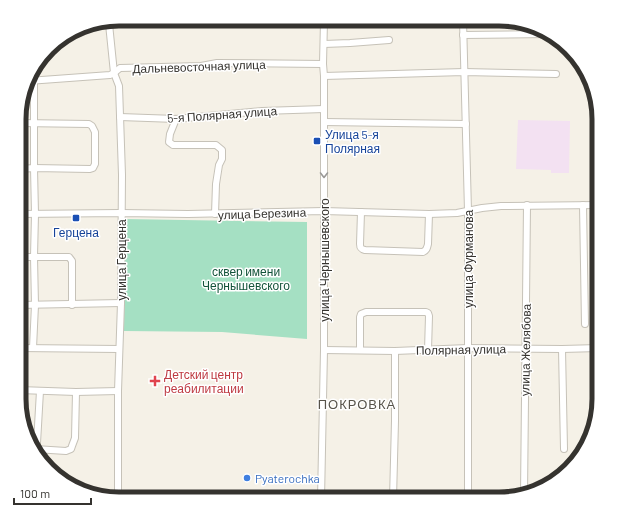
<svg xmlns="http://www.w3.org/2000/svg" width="618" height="518" viewBox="0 0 618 518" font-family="Barlow,sans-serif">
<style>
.education{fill:#f3e1f2}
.green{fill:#a5e0c3}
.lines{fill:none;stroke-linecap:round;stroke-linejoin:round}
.minor-casing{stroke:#c6c2b8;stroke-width:8}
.minor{stroke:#fff;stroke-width:6}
.oneway{stroke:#9a9997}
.transit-dot{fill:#1a4fb4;stroke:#fff;stroke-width:1.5}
.health-dot{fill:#e0444e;stroke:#fff;stroke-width:1.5}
.shop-dot{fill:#3f7fe0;stroke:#fff;stroke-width:1.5}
.labels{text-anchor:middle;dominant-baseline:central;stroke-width:3;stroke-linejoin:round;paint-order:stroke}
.street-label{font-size:12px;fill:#35332f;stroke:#fff}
.transit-label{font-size:12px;fill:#164399;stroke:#fff;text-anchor:start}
.park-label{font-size:12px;fill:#13533a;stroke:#fff}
.health-label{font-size:12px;fill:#be3a42;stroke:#fff;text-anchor:start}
.shop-label{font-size:12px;fill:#366cbe;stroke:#fff;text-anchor:start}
.neighbourhood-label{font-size:13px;letter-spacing:1px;fill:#57534a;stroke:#fff}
.rim{fill:none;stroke:#35332f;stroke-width:5}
</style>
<rect width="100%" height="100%" fill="#f5f1e7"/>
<!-- education -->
<polygon class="education" points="518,120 570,121 569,173 551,173 551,170 516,169"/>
<!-- green -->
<polygon class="green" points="125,219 307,222 307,339 222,332 124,331"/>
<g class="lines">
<!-- minor casing -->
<g class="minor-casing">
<g id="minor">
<polyline points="463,20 468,211 468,499"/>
<polyline points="109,24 114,73 119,86 122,175 121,303 118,391 118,496"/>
<polyline points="463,35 549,34"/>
<polyline points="324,44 350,43 389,40"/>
<polyline points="324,76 464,72 556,74"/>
<polyline points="28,81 110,75 114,73 120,68 201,66 217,63 323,64"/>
<polyline points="120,117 176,119 262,111 324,109"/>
<polyline points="176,119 170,134 169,142 173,145 216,145 222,150 222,159 219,165 216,184 215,214"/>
<polyline points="324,122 466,124"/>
<polyline points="20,169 34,168 90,169 93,168 95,164 95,132 92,126 89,124 20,123"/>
<polyline points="583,205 585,324"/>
<path d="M361,212L360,244C360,248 361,249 365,250L423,252C427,250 427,248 428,244L429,214"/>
<polyline points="20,214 121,213 188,214 324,211 429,214 457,213 482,208 501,206 599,205"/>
<polyline points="20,257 69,257 72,261 72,305"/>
<polyline points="19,305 121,303"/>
<polyline points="19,348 119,349"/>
<polyline points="33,348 35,305 34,257 35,214 34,168 34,81"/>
<polyline points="562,349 564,449"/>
<polyline points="324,350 395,351 468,348 562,349 599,348"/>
<polyline points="360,350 360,317 361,314 366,312 426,312 428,313 429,316 428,350"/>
<polyline points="19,390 76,392 118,391"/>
<polyline points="35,449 66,451 71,449 72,446 75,438 76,392"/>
<polyline points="35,449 37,443 40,391"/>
<polyline points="524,495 527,205"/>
<polyline points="107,496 247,498 393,496 514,497"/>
<polyline points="321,499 324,350 324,76 323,64 324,21"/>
<polyline points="393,499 395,421 395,351"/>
</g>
</g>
<!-- minor -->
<use href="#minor" class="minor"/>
</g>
<!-- one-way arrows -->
<defs><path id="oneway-chevron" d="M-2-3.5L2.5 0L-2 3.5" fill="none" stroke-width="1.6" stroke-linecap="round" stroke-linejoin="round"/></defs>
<use class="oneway" href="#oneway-chevron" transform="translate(324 175) rotate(90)"/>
<!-- markers -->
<g class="transit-dot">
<rect x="313" y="137" width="8" height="8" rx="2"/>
<rect x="72" y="214" width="8" height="8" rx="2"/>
</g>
<path class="health-dot" d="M153 375h4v4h4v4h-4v4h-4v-4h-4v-4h4z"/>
<circle class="shop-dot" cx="247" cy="478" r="4"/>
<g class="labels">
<!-- street labels -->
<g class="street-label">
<text transform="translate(199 66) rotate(-2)">Дальневосточная улица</text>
<text transform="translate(222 114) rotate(-4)">5-я Полярная улица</text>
<text transform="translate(262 213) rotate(-2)">улица Березина</text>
<text transform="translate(468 259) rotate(-90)">улица Фурманова</text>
<text transform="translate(121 260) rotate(-90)">улица Герцена</text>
<text transform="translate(324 260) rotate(-90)">улица Чернышевского</text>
<text transform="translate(461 349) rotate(-1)">Полярная улица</text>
<text transform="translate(525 350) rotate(-89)">улица Желябова</text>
</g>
<!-- transit labels -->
<g class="transit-label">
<text x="325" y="134">Улица 5-я<tspan x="325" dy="14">Полярная</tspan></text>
<text x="76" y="232" text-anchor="middle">Герцена</text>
</g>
<!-- park labels -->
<g class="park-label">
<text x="246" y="271">сквер имени<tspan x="246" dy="14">Чернышевского</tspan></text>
</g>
<!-- health labels -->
<g class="health-label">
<text x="164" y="374">Детский центр<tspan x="164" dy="14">реабилитации</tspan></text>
</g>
<!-- shop labels -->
<g class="shop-label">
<text x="255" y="478">Pyaterochka</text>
</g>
<!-- neighbourhood labels -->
<g class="neighbourhood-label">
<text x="357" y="404">ПОКРОВКА</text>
</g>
</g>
<!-- crop -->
<path d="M0 0H618V518H0ZM119 26H499A93 93 0 0 1 592 119V399A93 93 0 0 1 499 492H119A93 93 0 0 1 26 399V119A93 93 0 0 1 119 26Z" fill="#fff" fill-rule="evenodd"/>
<path class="rim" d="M119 26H499A93 93 0 0 1 592 119V399A93 93 0 0 1 499 492H119A93 93 0 0 1 26 399V119A93 93 0 0 1 119 26Z"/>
<!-- scale -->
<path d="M14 498v6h77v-6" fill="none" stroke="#35332f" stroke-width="2"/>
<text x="20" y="498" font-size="12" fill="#35332f" stroke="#ffffff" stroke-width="3" paint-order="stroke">100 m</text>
</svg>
